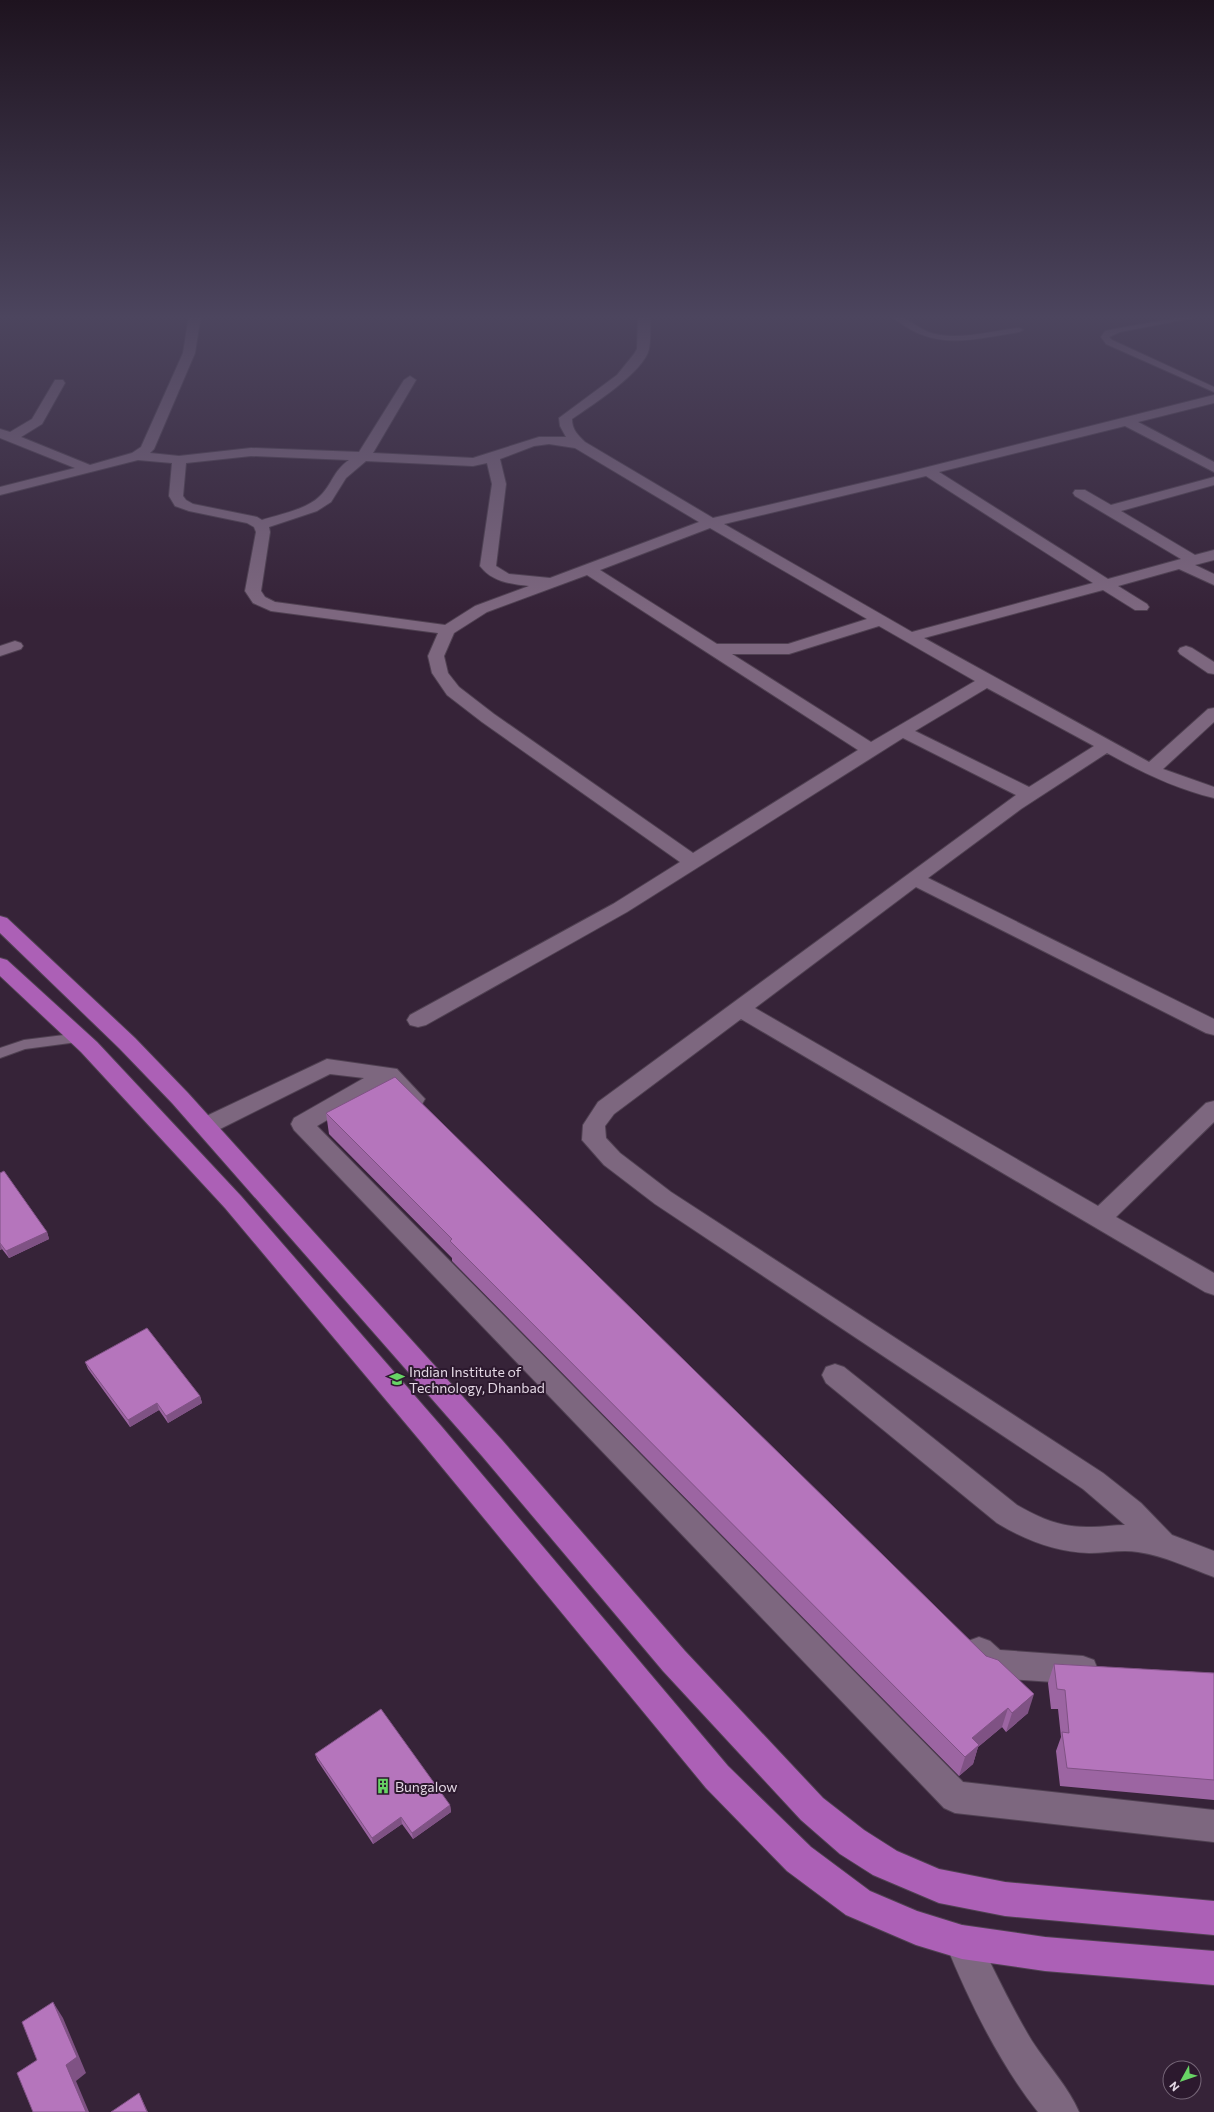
<svg xmlns="http://www.w3.org/2000/svg" width="1214" height="2112" viewBox="0 0 1214 2112" font-family="Commissioner,sans-serif">
<style>
.lines{fill:none;stroke-linecap:round;stroke-linejoin:round}
.service-casing{stroke:#504152;stroke-width:2}
.minor-casing{stroke:#504152;stroke-width:2}
.trunk-casing{stroke:#504152;stroke-width:2}
.service{fill:#7d677f;fill-rule:evenodd}
.minor{fill:#7d677f;fill-rule:evenodd}
.trunk{fill:#ac60b6;fill-rule:evenodd}
.wall{fill:#9c65a2}
.shaded-wall{fill:#7f5284}
.building{fill:#b575bc;stroke:#7f5284}
.labels{text-anchor:middle;dominant-baseline:central;stroke-width:4;stroke-linejoin:round;paint-order:stroke}
.near-poi-label{font-size:14px;fill:#e3d7e4;stroke:#2c192e;text-anchor:start}
</style>
<rect width="100%" height="100%" fill="#362338"/>
<g class="lines">
<!-- service casing -->
<g class="service-casing">
<g id="service">
<path d="M891,315C907,315 919,331 935,334C962,340 992,331 1019,328L1023,330L1019,332C980,338 940,350 905,326C900,322 893,319 891,315Z"/>
<polygon points="1193,315 1208,315 1120,332 1109,337 1112,340 1214,387 1214,392 1106,344 1101,337 1105,331 1120,328"/>
<polygon points="80,1033 85,1035 87,1038 85,1041 25,1049 0,1058 0,1048 24,1040"/>
</g>
</g>
<!-- minor casing -->
<g class="minor-casing">
<g id="minor">
<path d="M189,315H201L195,353L154,449L150,453L179,456L251,448L359,452L404,380L410,376L416,380L373,453L473,458L539,437H566L560,426L559,418L617,375L634,354L637,349L638,315H650C650,325 651,339 649,349C644,372 592,405 572,419C572,430 578,435 585,442L713,518L900,474L1214,395V403L1138,422L1214,462V472L1125,426L939,472L1108,579L1181,559L1075,496L1073,493L1075,490H1085L1111,505L1214,477V485L1121,511L1195,555L1214,550V560L1195,565L1214,574V585L1179,569L1118,586L1147,604L1149,607L1147,610H1135L1103,590L924,638L1149,762L1208,709L1214,708V722L1163,769L1214,787V798C1176,789 1141,772 1107,753L1021,809L928,878L1214,1019V1035L1206,1033L916,887L755,1008L1098,1206L1206,1103L1214,1101V1122L1116,1217L1214,1273V1295L1205,1292L741,1019L614,1114L605,1126L606,1138L620,1153L671,1192L1103,1473L1141,1503L1172,1535L1214,1551V1577C1189,1568 1165,1556 1138,1552C1122,1549 1106,1553 1089,1553C1056,1552 1025,1540 997,1523L826,1383L822,1375L826,1367L835,1364L844,1367L1017,1505C1041,1519 1063,1528 1091,1527C1103,1527 1114,1525 1125,1525L1083,1489L655,1204L604,1165L582,1140L583,1125L598,1102L1016,795L903,738L627,912L426,1025L418,1027L410,1025L407,1020L410,1015L613,904L680,862L482,722L447,695L432,673L428,656L438,633L271,611L253,603L245,591L256,532L254,527L247,523L189,511L175,506L169,496L172,463L138,460L0,495V487L75,468L0,438V429L10,432L32,419L55,380H63L65,383L42,424L21,437L90,465L132,453L141,447L183,353ZM549,444L575,448L699,522L550,578L509,574L496,566L506,484L500,459L534,446ZM251,456L349,460C333,471 332,485 320,496C306,510 280,514 262,520L257,517L193,504L186,500L183,496L186,463ZM366,461L473,466L487,463L492,484L480,566C492,582 511,584 529,586L475,606L445,625L275,602L265,597L261,591L270,532L269,527L317,511L331,502L346,478ZM926,476L1093,583L912,632L724,524ZM710,528L867,619L788,644H717L600,570ZM587,575L858,750L693,853L494,714L459,687L448,673L444,656L454,633L487,612ZM879,626L975,681L871,742L732,654H789ZM987,688L1094,746L1029,787L915,731Z"/>
<polygon points="15,641 21,643 23,646 21,649 0,656 0,646"/>
<polygon points="1186,646 1192,648 1214,662 1214,674 1208,673 1180,654 1178,651 1180,648"/>
<path d="M327,1059L397,1069L425,1099L422,1104C405,1109 398,1096 387,1085L317,1126L963,1782L1214,1810V1842L955,1813L944,1808L294,1130L291,1124L294,1118L364,1078L330,1074L214,1132L206,1134L198,1132L195,1126L198,1120Z"/>
<path d="M979,1637L990,1641L1000,1650L1083,1656L1094,1660L1098,1670L1094,1680L1083,1684L993,1678C979,1673 970,1665 964,1651L968,1641Z"/>
<path d="M962,1925L974,1930C993,1967 1010,2005 1032,2041C1047,2064 1069,2088 1079,2112H1038C999,2063 968,1999 945,1942L950,1930Z"/>
</g>
</g>
<!-- trunk casing -->
<g class="trunk-casing">
<g id="trunk">
<polygon points="0,916 7,918 135,1038 188,1093 502,1440 685,1651 823,1798 864,1830 897,1851 939,1869 1005,1882 1214,1901 1214,1935 1005,1916 939,1903 873,1875 840,1854 801,1820 663,1671 482,1456 172,1103 119,1048 0,933"/>
<polygon points="0,958 7,960 97,1042 241,1196 442,1427 728,1766 811,1847 870,1891 917,1911 962,1925 1045,1937 1214,1951 1214,1985 1045,1971 962,1959 916,1945 846,1915 787,1871 706,1788 422,1443 225,1208 81,1052 0,976"/>
</g>
</g>
<!-- service -->
<use href="#service" class="service"/>
<!-- minor -->
<use href="#minor" class="minor"/>
<!-- trunk -->
<use href="#trunk" class="trunk"/>
</g>
<!-- wall -->
<g class="wall">
<polygon points="326,1113 1028,1713 1006,1732 1002,1727 978,1747 973,1764 959,1776 452,1261 452,1258 329,1134"/>
<polygon points="0,1173 47,1232 49,1239 9,1258 2,1249 0,1250"/>
<polygon points="85,1362 200,1396 202,1403 168,1423 159,1410 130,1427 88,1369"/>
<polygon points="1054,1664 1214,1673 1214,1800 1060,1786 1056,1751 1061,1737 1058,1709 1051,1709 1048,1683"/>
<polygon points="315,1754 450,1805 451,1812 413,1839 402,1824 373,1844 317,1760"/>
</g>
<!-- shaded-wall -->
<g class="shaded-wall">
<polygon points="47,1232 49,1239 9,1258 6,1251"/>
<polygon points="0,1243 2,1249 0,1250"/>
<polygon points="200,1396 202,1403 168,1423 166,1416"/>
<polygon points="157,1403 159,1410 130,1427 128,1420"/>
<polygon points="1034,1694 1028,1713 1006,1732 1012,1713"/>
<polygon points="1008,1708 1002,1727 978,1747 973,1764 959,1776 965,1757 972,1738"/>
<polygon points="450,1805 451,1812 413,1839 412,1833"/>
<polygon points="401,1817 402,1824 373,1844 372,1838"/>
<polygon points="53,2002 63,2018 86,2073 76,2081 89,2112 86,2112 66,2065"/>
<polygon points="139,2093 148,2112 147,2112"/>
</g>
<!-- building -->
<g class="building">
<polygon points="395,1077 986,1656 998,1660 1034,1694 1012,1713 1008,1708 972,1738 979,1745 965,1757 450,1241 452,1239 326,1113"/>
<polygon points="4,1171 47,1232 6,1251 0,1243 0,1173"/>
<polygon points="147,1328 200,1396 166,1416 157,1403 128,1420 85,1362"/>
<polygon points="1054,1664 1214,1673 1214,1780 1067,1768 1062,1732 1069,1733 1065,1690 1057,1689"/>
<polygon points="381,1709 450,1805 412,1833 401,1817 372,1838 315,1754"/>
<polygon points="53,2002 77,2057 66,2065 86,2112 33,2112 17,2073 37,2060 22,2022"/>
<polygon points="139,2093 147,2112 111,2112"/>
</g>
<!-- sky -->
<linearGradient id="sky" x2="0" y2="1"><stop stop-color="#1e131f"/><stop offset="0.52" stop-color="#4c455e"/><stop offset="1" stop-color="#4c455e" stop-opacity="0"/></linearGradient>
<rect width="1214" height="610" fill="url(#sky)"/>
<!-- icons -->
<defs>
<g id="university-bare" transform="scale(1.2)"><path d="M0-5L7-2L0 1L-7-2ZM-4 1L0 2.5L4 1V4Q0 6-4 4Z" fill="#68d465" stroke="#2c192e" stroke-width="2.5" paint-order="stroke"/></g>
<g id="building-bare" transform="scale(1.2)"><path d="M-4-6H4V6H1V3H-1V6H-4ZM-2.5-4.3h1.7v1.8h-1.7ZM.8-4.3h1.7v1.8H.8ZM-2.5-1h1.7V.8h-1.7ZM.8-1h1.7V.8H.8Z" fill="#68d465" stroke="#2c192e" stroke-width="2.5" paint-order="stroke"/></g>
</defs>
<g fill-rule="evenodd">
<use href="#university-bare" x="397" y="1379"/>
<use href="#building-bare" x="383" y="1786"/>
</g>
<g class="labels">
<!-- near-poi labels -->
<g class="near-poi-label">
<text x="409" y="1371">Indian Institute of<tspan x="409" dy="16">Technology, Dhanbad</tspan></text>
<text x="395" y="1786">Bungalow</text>
</g>
</g>
<!-- north arrow -->
<g transform="translate(1182 2080) rotate(230)"><circle r="19" fill="#2c192e" stroke="#756577"/>
<path d="M0-3L7 15L0 10L-7 15Z" fill="#68d465"/>
<text y="-6" font-size="11" font-weight="bold" text-anchor="middle" fill="#e3d7e4">N</text>
</g>
</svg>
